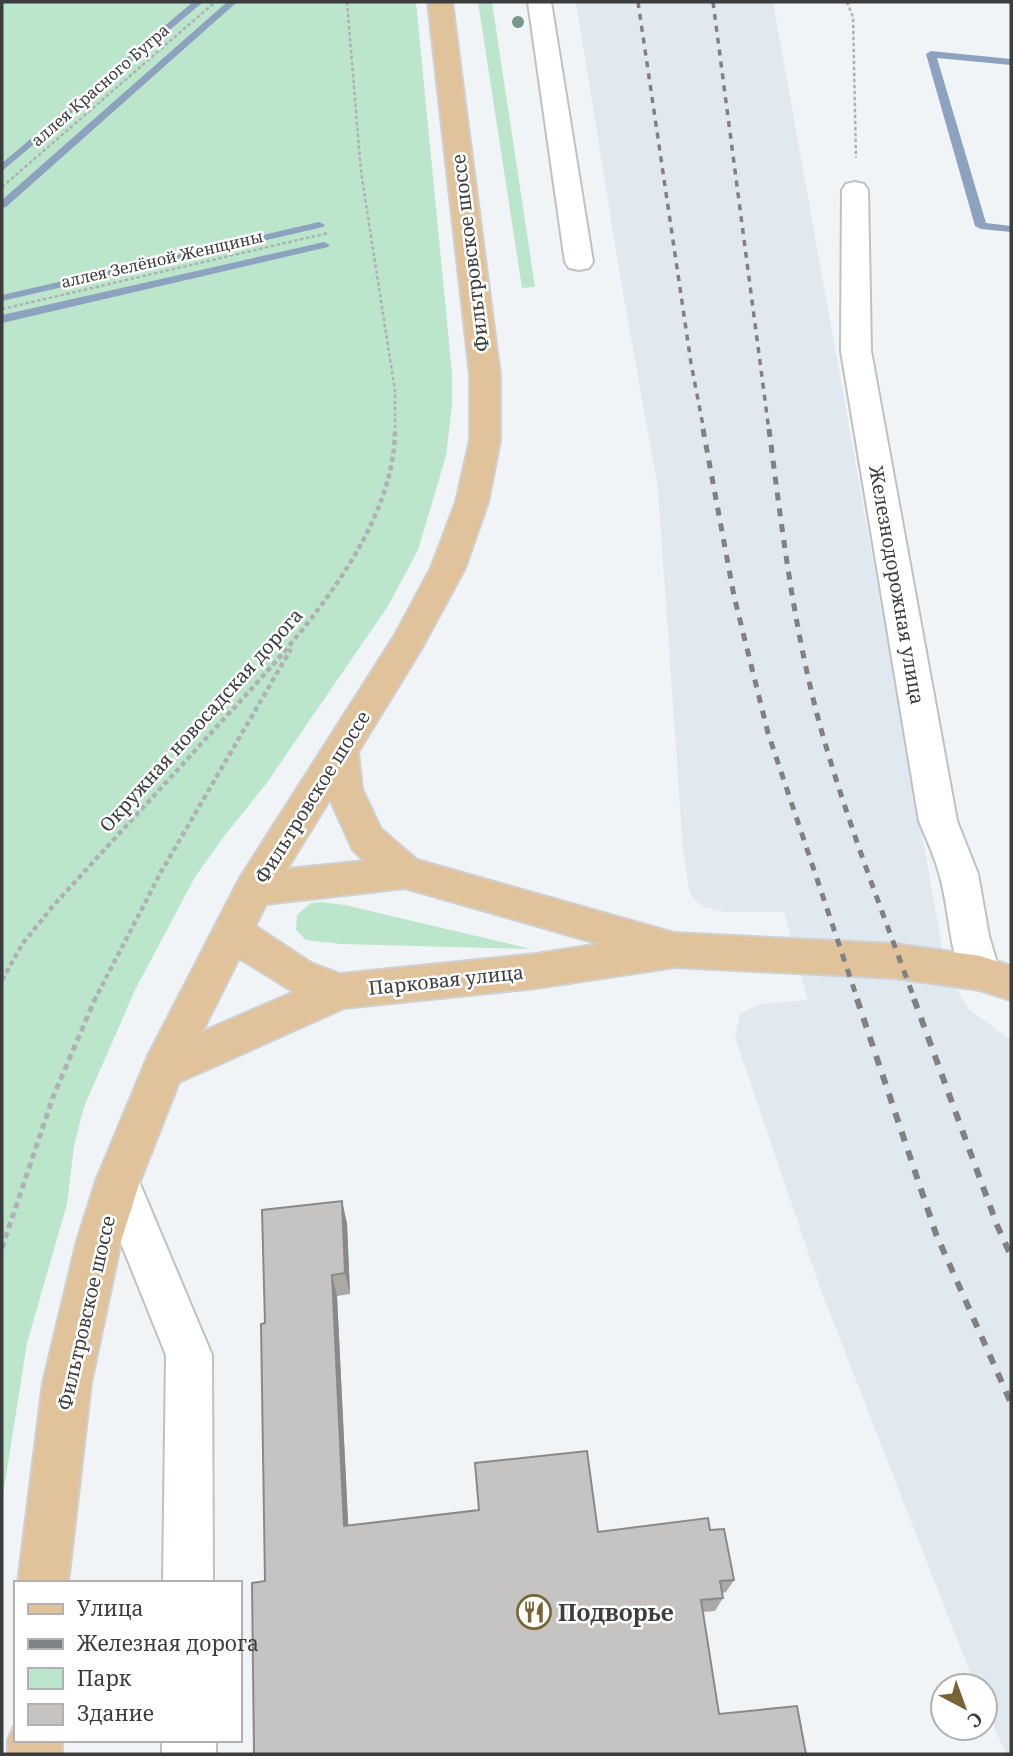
<svg xmlns="http://www.w3.org/2000/svg" width="1013" height="1756" viewBox="0 0 1013 1756" font-family="'Noto Serif',serif">
<style>
.built{fill:#e0e8f0}
.green{fill:#bce6cb}
.lines{fill:none;stroke-linecap:round;stroke-linejoin:round}
.stream{fill:#8da2bf;fill-rule:evenodd}
.minor-casing{stroke:#bfc1c3;stroke-width:4}
.major-casing{stroke:#d0d0d1;stroke-width:4}
.path-far2{stroke:#afb1b3;stroke-width:2.5;stroke-dasharray:3.5 2.5;stroke-linecap:butt}
.path-far1{stroke:#afb1b3;stroke-width:4.5;stroke-dasharray:5 3.5;stroke-linecap:butt}
.path{stroke:#afb1b3;stroke-width:5;stroke-dasharray:6 4.5;stroke-linecap:butt}
.minor{fill:#fff;fill-rule:evenodd}
.major{fill:#e0c39b;fill-rule:evenodd}
.rail-far2{stroke:#808183;stroke-width:3.5;stroke-dasharray:6 6;stroke-linecap:butt}
.rail-far1{stroke:#808183;stroke-width:5;stroke-dasharray:8 8;stroke-linecap:butt}
.rail{stroke:#808183;stroke-width:6;stroke-dasharray:10 10;stroke-linecap:butt}
.tree{fill:#789889}
.wall{fill:#aaa9a7}
.shaded-wall{fill:#8b8988}
.building{fill:#c6c4c2;stroke:#8b8988;stroke-width:2}
.labels{text-anchor:middle;dominant-baseline:central;stroke-width:5;stroke-linejoin:round;paint-order:stroke}
.far-street-label{font-size:16px;fill:#3c3d3e;stroke:#fff}
.street-label{font-size:19px;fill:#3c3d3e;stroke:#fff}
.near-poi-label{font-size:23px;font-weight:bold;fill:#3c3d3e;stroke:#fff;text-anchor:start}
</style>
<rect width="100%" height="100%" fill="#f1f4f6"/>
<!-- built -->
<polygon class="built" points="576,2 773,2 946,969 968,1009 1011,1040 1011,1754 1006,1754 985,1706 985,1686 976,1686 966,1662 822,1293 735,1037 740,1015 748,1009 761,1004 808,1000 784,912 725,912 704,907 695,900 689,890 683,849 658,489 621,281"/>
<!-- green -->
<g class="green">
<polygon points="2,2 416,2 452,373 452,405 446,456 418,550 388,606 266,784 222,839 195,877 135,990 84,1107 74,1146 67,1204 27,1343 2,1501"/>
<polygon points="478,2 492,2 535,287 522,288"/>
<polygon points="321,902 345,905 531,949 341,944 306,940 296,930 297,915 311,903"/>
</g>
<g class="lines">
<!-- stream -->
<g class="stream">
<polygon points="193,2 203,2 2,171 2,163"/>
<polygon points="227,2 237,2 6,207 2,208 2,200"/>
<polygon points="931,51 1011,59 1011,65 937,58 986,223 1011,226 1011,232 981,229 975,226 926,54"/>
<polygon points="319,222 325,225 323,227 2,301 2,295"/>
<polygon points="324,242 330,245 328,247 2,323 2,315"/>
</g>
<!-- minor casing -->
<g class="minor-casing">
<g id="minor">
<polygon points="528,2 551,2 593,262 589,268 579,270 569,268 565,262"/>
<path d="M855,182L864,184L868,190L871,351L957,821L978,874L989,936L1000,973L994,985L980,990L966,985C948,949 950,910 939,873C934,855 926,838 919,821L841,351L842,190L846,184Z"/>
<polygon points="118,1161 133,1167 212,1355 213,1583 163,1583 166,1355 96,1181 103,1167"/>
<rect x="162" y="1740" width="54" height="14"/>
</g>
</g>
<!-- major casing -->
<g class="major-casing">
<g id="major">
<path d="M428,2H452L500,375V440L488,502L465,568L420,651L358,752L362,789L381,829L417,860L674,933L895,944L980,956L1011,966V1000L980,990L895,978L675,967L536,988L344,1008L179,1082L140,1181L121,1241L91,1383L68,1583H18L43,1383L77,1241L96,1181L148,1056L240,878L395,635L431,568L456,502L470,440V375ZM330,799L353,850L365,861L287,869ZM405,888L600,944L536,954L340,974L311,963L255,926L266,904ZM239,958L294,992L202,1032Z"/>
<polygon points="16,1722 16,1740 62,1740 62,1754 8,1754 8,1740"/>
</g>
</g>
<!-- path-far2 -->
<g class="path-far2">
<polyline points="347,2 361,172 395,391 395,431"/>
<polyline points="847,2 853,17 856,158"/>
<polyline points="2,187 215,2"/>
<polyline points="2,309 328,233"/>
</g>
<!-- path-far1 -->
<g class="path-far1">
<path d="M2,980L23,943L54,905C103,851 152,798 201,744C274,663 395,545 395,429"/>
<polyline points="94,1001 161,872 291,649"/>
</g>
<!-- path -->
<polyline class="path" points="2,1248 53,1097 95,999"/>
<!-- minor -->
<use href="#minor" class="minor"/>
<!-- major -->
<use href="#major" class="major"/>
<!-- rail-far2 -->
<g class="rail-far2">
<polyline points="638,2 691,363 704,431"/>
<polyline points="713,2 769,431"/>
</g>
<!-- rail-far1 -->
<g class="rail-far1">
<polyline points="703,429 734,596 768,733 858,1001"/>
<path d="M769,429C782,530 794,631 821,729C847,821 882,911 915,1001"/>
</g>
<!-- rail -->
<g class="rail">
<polyline points="857,999 936,1234 1011,1403"/>
<polyline points="914,999 997,1225 1011,1256"/>
</g>
</g>
<!-- trees -->
<circle class="tree" cx="518" cy="22" r="6"/>
<!-- wall -->
<polygon class="wall" points="342,1201 347,1224 350,1294 337,1296 348,1525 598,1532 710,1530 734,1580 726,1592 722,1593 723,1598 715,1611 703,1612 719,1714 806,1754 265,1581 265,1323"/>
<!-- shaded-wall -->
<g class="shaded-wall">
<polygon points="342,1201 347,1224 350,1294 345,1273"/>
<polygon points="332,1275 337,1296 349,1540 344,1526"/>
</g>
<!-- building -->
<polygon class="building" points="342,1201 345,1273 332,1275 344,1526 479,1510 475,1463 587,1451 598,1532 708,1518 710,1530 724,1529 734,1580 720,1581 723,1598 701,1600 719,1714 797,1706 806,1754 254,1754 252,1583 265,1581 261,1324 265,1323 262,1210"/>
<!-- icons -->
<defs>
<g id="restaurant-ring" transform="scale(1.75)"><circle r="9.5" fill="#fff" stroke="#796433" stroke-width="1.5"/><path d="M-5-6h1v4h1v-4h1v4h1v-4h1v5L-1.5 .5V6h-2V.5L-5-1ZM5-6V6H3V1.5H1.5Q1.5-4 5-6Z" fill="#796433"/></g>
</defs>
<g fill-rule="evenodd">
<use href="#restaurant-ring" x="534" y="1612"/>
</g>
<g class="labels">
<!-- far-street labels -->
<g class="far-street-label">
<text transform="translate(100 85) rotate(-41)">аллея Красного Бугра</text>
<text transform="translate(162 259) rotate(-13)">аллея Зелёной Женщины</text>
</g>
<!-- street labels -->
<g class="street-label">
<text transform="translate(470 253) rotate(-97)">Фильтровское шоссе</text>
<text transform="translate(897 585) rotate(80)">Железнодорожная улица</text>
<text transform="translate(201 720) rotate(-48)">Окружная новосадская дорога</text>
<text transform="translate(312 797) rotate(-58)">Фильтровское шоссе</text>
<text transform="translate(446 980) rotate(-6)">Парковая улица</text>
<text transform="translate(86 1313) rotate(-77)">Фильтровское шоссе</text>
</g>
<!-- near-poi labels -->
<g class="near-poi-label">
<text x="558" y="1612">Подворье</text>
</g>
</g>
<!-- border -->
<rect width="1013" height="1756" fill="none" stroke="#3c3d3e" stroke-width="7"/>
<!-- legend -->
<rect x="14" y="1581" width="228" height="161" fill="#ffffff" stroke="#b1b1b2" stroke-width="2"/>
<rect x="28" y="1604" width="35" height="10" fill="#e0c39b" stroke="#b1b1b2" stroke-width="2"/>
<text x="77" y="1616" font-size="21" fill="#3c3d3e">Улица</text>
<rect x="28" y="1639" width="35" height="10" fill="#808183" stroke="#b1b1b2" stroke-width="2"/>
<text x="77" y="1651" font-size="21" fill="#3c3d3e">Железная дорога</text>
<rect x="28" y="1668" width="35" height="21" fill="#bce6cb" stroke="#b1b1b2" stroke-width="2"/>
<text x="77" y="1686" font-size="21" fill="#3c3d3e">Парк</text>
<rect x="28" y="1704" width="35" height="21" fill="#c6c4c2" stroke="#b1b1b2" stroke-width="2"/>
<text x="77" y="1721" font-size="21" fill="#3c3d3e">Здание</text>
<!-- north arrow -->
<g transform="translate(964 1707) rotate(139)"><circle r="33" fill="#ffffff" stroke="#b1b1b2" stroke-width="2"/>
<path d="M0-5L12 26L0 18L-12 26Z" fill="#796433"/>
<text y="-10" font-size="19" font-weight="bold" text-anchor="middle" fill="#3c3d3e">С</text>
</g>
</svg>
